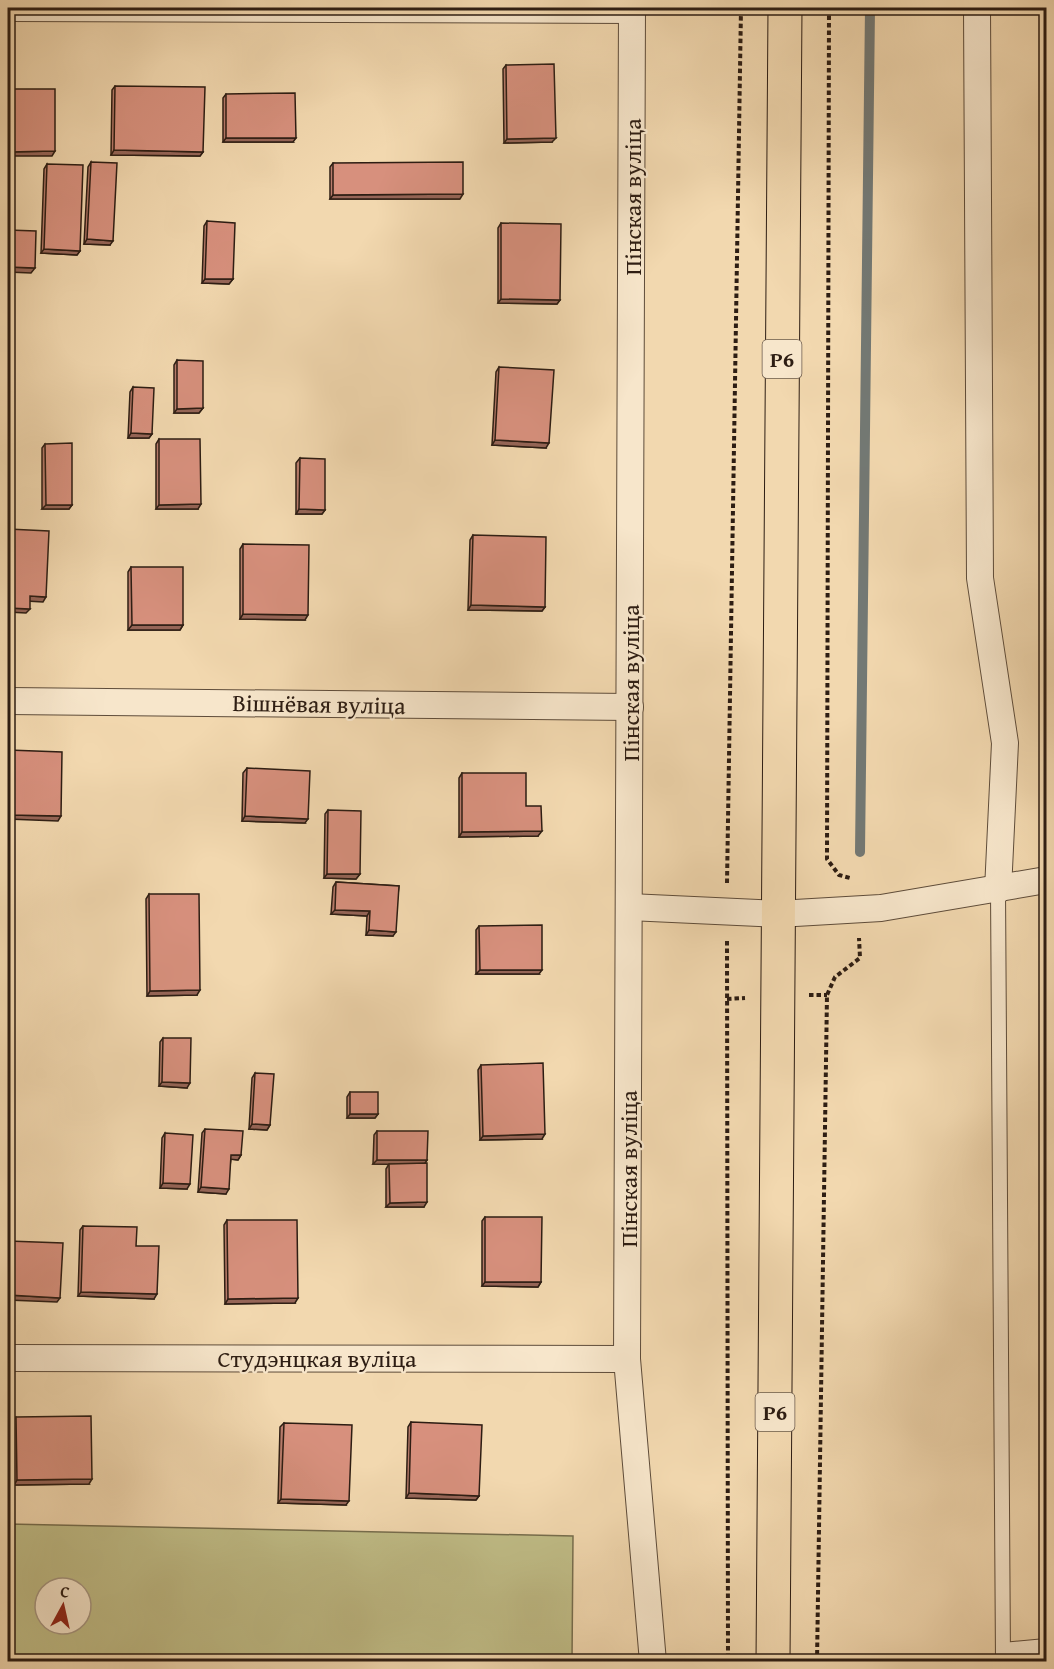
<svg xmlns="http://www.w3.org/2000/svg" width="1054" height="1669" viewBox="0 0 1054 1669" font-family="'Gentium Book Plus',serif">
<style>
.green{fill:#c0bd87;stroke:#766d4d;stroke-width:1.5;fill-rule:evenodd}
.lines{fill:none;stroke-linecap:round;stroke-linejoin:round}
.stream{stroke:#737975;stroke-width:10}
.lane-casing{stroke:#5e4c3a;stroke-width:16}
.street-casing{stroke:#5e4c3a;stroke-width:28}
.primary-casing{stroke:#2d1d13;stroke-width:35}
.path{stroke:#2d1d13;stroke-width:4;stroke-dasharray:4.5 3;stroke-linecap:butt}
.lane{stroke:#f7e6cb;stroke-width:14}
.street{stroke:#f7e6cb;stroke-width:26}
.primary{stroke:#f2d8af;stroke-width:33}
.wall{fill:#b97c6c;stroke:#2d1d13;stroke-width:1.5}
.shaded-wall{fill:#966558;stroke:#2d1d13;stroke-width:1.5}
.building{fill:#d7907d;stroke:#2d1d13;stroke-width:1.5}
.labels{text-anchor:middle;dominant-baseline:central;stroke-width:4.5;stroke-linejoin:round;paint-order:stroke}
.shield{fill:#f7e6cb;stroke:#6a594a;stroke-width:1.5}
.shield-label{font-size:22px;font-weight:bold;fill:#2d1d13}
.street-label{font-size:24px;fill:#2d1d13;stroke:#f7e6cb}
</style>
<rect width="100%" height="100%" fill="#f2d8af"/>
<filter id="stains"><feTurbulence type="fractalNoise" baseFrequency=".00333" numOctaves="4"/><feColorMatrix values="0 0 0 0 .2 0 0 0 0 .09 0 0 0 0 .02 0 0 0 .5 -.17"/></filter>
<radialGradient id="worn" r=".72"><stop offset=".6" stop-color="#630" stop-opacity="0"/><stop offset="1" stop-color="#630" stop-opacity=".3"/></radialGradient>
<!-- green -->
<path class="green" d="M8,1524L573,1536L572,1661H8ZM45,1588H81V1624H45Z"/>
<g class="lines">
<!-- stream -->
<polyline class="stream" points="860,852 870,8"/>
<!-- lane casing -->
<g class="lane-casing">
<g id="lane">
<polyline points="998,890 1003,1662"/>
<polyline points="1003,1650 1046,1646"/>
</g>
</g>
<!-- street casing -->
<g class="street-casing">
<g id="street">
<polyline points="8,8 632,10"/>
<polyline points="632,8 627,1359 653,1662"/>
<polyline points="977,8 980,578 1005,743 998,890"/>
<polyline points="8,701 630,707"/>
<polyline points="629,907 778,914 881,908 1046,880"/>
<polyline points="8,1358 627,1359"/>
</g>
</g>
<!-- primary casing -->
<g class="primary-casing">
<polyline id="primary" points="773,1662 785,8"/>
</g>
<!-- path -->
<g class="path">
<polyline points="829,8 827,859 839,875 850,878"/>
<polyline points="727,883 741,8"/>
<polyline points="727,941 728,1662"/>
<polyline points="809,995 827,995"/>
<polyline points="727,999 745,998"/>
<polyline points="817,1662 827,995 835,977 860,958 859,938"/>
</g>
<!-- lane -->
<use href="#lane" class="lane"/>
<!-- street -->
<use href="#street" class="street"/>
<!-- primary -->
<use href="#primary" class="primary"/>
</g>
<!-- wall -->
<g class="wall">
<polygon points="506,65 552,142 504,143 503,69"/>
<polygon points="115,86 203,152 200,156 111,155 112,90"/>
<polygon points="226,94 293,142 223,142 223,98"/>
<polygon points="91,162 110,245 84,244 88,167"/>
<polygon points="333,163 460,199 330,199 330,167"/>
<polygon points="47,164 80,251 77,255 41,253 44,169"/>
<polygon points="1045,207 1047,207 1047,252 1042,252 1041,211"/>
<polygon points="207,221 233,279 229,284 202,283 204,226"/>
<polygon points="501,223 560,300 557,304 498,303 498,228"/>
<rect x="1046" y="343" width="1" height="73"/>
<polygon points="177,360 203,408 199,413 174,413 174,365"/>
<polygon points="499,367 546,448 492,445 496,372"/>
<polygon points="133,387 152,434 149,438 128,438 130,392"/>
<polygon points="159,439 198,509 156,509 156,444"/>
<polygon points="45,444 72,505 69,509 42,509 42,448"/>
<polygon points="300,458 325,510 322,514 296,514 296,463"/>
<polygon points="1047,487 1047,553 1045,553"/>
<polygon points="473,535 545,607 542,611 468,610 470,540"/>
<polygon points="243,544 305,620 240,619 240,549"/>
<polygon points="131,567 183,625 180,630 128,630 128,572"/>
<polygon points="247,768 305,823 242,821 243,773"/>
<polygon points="462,773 526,806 538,836 459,837 459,778"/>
<polygon points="328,810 360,874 356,879 324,878 325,814"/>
<polygon points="336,882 399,886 393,936 366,935 367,916 331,914 333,887"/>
<polygon points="149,894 197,995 147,996 146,899"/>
<polygon points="479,926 539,974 476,974 476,930"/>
<polygon points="163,1038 187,1088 159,1086 160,1042"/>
<polygon points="481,1065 542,1139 480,1140 478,1070"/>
<polygon points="255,1073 270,1125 267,1130 249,1129 252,1078"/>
<polygon points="350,1092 378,1114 375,1118 347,1118 347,1097"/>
<polygon points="205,1129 241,1155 238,1160 231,1159 226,1194 198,1192 202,1133"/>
<polygon points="377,1131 427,1160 425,1163 424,1207 386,1207 386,1169 389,1164 373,1164 374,1135"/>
<polygon points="165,1133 187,1189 160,1188 162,1138"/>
<polygon points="1047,1165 1047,1230 1045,1230 1044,1168"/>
<polygon points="485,1217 541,1282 538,1287 482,1286 482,1221"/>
<polygon points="227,1220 295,1303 225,1304 224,1225"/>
<polygon points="83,1226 136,1246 154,1299 78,1296 80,1230"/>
<polygon points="16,1417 89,1484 14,1485 13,1422"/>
<polygon points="411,1422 479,1496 476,1500 406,1498 408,1427"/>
<polygon points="284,1423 346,1505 278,1503 280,1427"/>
<polygon points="1047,1466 1047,1498 1045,1468"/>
</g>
<!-- shaded-wall -->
<g class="shaded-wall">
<polygon points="226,138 296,138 293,142 223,142"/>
<polygon points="556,138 552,142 504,143 507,139"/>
<polygon points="114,150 203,152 200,156 111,155"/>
<polygon points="55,151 52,156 8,156 8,152"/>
<polygon points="463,194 460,199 330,199 333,195"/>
<polygon points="87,239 113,241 110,245 84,244"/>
<polygon points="1045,247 1047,247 1047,252 1042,252"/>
<polygon points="44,249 80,251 77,255 41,253"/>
<polygon points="8,267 35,268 31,273 8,272"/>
<polygon points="205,279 233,279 229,284 202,283"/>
<polygon points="501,299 560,300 557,304 498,303"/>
<polygon points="203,408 199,413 174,413 177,409"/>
<polygon points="131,433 152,434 149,438 128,438"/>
<polygon points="495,440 549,443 546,448 492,445"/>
<polygon points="201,504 198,509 156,509 159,505"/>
<polygon points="46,505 72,505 69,509 42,509"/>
<polygon points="299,509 325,510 322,514 296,514"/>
<polygon points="30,596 46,597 43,602 27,601"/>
<polygon points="471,605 545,607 542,611 468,610"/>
<polygon points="8,608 30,609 26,613 8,612"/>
<polygon points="243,614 308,615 305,620 240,619"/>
<polygon points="132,625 183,625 180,630 128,630"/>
<polygon points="8,815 61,816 58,821 8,819"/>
<polygon points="245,816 308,819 305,823 242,821"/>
<polygon points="542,831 538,836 459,837 462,832"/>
<polygon points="327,874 360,874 356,879 324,878"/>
<polygon points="335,910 370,911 367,916 331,914"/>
<polygon points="369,930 396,932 393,936 366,935"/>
<polygon points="480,970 542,970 539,974 476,974"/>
<polygon points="200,990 197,995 147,996 150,991"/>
<polygon points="162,1082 190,1083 187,1088 159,1086"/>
<polygon points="350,1114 378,1114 375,1118 347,1118"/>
<polygon points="252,1124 270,1125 267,1130 249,1129"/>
<polygon points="545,1134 542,1139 480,1140 483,1136"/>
<polygon points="231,1155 241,1155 238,1160 228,1159"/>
<polygon points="377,1160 427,1160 424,1165 373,1164"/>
<polygon points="163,1183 190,1184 187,1189 160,1188"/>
<polygon points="201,1187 229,1189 226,1194 198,1192"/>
<polygon points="427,1202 424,1207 386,1207 390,1203"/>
<polygon points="485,1282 541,1282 538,1287 482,1286"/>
<polygon points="81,1292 157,1294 154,1299 78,1296"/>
<polygon points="8,1295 60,1298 57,1302 8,1300"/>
<polygon points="298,1298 295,1303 225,1304 228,1299"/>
<polygon points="92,1479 89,1484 14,1485 17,1480"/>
<polygon points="409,1493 479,1496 476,1500 406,1498"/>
<polygon points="281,1499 349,1501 346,1505 278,1503"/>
</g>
<!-- building -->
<g class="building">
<polygon points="554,64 556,138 507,139 506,65"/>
<polygon points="115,86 205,87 203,152 114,150"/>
<polygon points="8,89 55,89 55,151 8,152"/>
<polygon points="295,93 296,138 226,138 226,94"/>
<polygon points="91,162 117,163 113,241 87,239"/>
<polygon points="463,162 463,194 333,195 333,163"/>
<polygon points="47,164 83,165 80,251 44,249"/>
<rect x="1045" y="207" width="2" height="40"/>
<polygon points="207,221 235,223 233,279 205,279"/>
<polygon points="501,223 561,224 560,300 501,299"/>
<polygon points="8,230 36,231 35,268 8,267"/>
<polygon points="177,360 203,361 203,408 177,409"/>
<polygon points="499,367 554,370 549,443 495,440"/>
<polygon points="133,387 154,388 152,434 131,433"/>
<polygon points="159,439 200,439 201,504 159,505"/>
<polygon points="72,443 72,505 46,505 45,444"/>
<polygon points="300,458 325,459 325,510 299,509"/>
<polygon points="8,529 49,531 46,597 30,596 30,609 8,608"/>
<polygon points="473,535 546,537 545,607 471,605"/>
<polygon points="243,544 309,545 308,615 243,614"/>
<polygon points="131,567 183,567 183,625 132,625"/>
<polygon points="8,750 62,752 61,816 8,815"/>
<polygon points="247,768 310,771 308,819 245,816"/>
<polygon points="462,773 526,773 526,806 541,806 542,831 462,832"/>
<polygon points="328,810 361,811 360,874 327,874"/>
<polygon points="336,882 399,886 396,932 369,930 370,911 335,910"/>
<polygon points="149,894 199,894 200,990 150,991"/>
<polygon points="542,925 542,970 480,970 479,926"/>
<polygon points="163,1038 191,1038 190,1083 162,1082"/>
<polygon points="543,1063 545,1134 483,1136 481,1065"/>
<polygon points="255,1073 274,1074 270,1125 252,1124"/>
<rect x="350" y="1092" width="28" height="22"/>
<polygon points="205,1129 243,1131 241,1155 231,1155 229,1189 201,1187"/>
<polygon points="377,1131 428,1131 427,1160 377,1160"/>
<polygon points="165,1133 193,1135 190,1184 163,1183"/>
<polygon points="427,1163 427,1202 390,1203 389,1164"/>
<polygon points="485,1217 542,1217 541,1282 485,1282"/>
<polygon points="227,1220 297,1220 298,1298 228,1299"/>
<polygon points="83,1226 137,1227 136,1246 159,1246 157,1294 81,1292"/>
<polygon points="8,1241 63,1243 60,1298 8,1295"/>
<polygon points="91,1416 92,1479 17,1480 16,1417"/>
<polygon points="411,1422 482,1425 479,1496 409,1493"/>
<polygon points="284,1423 352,1425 349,1501 281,1499"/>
</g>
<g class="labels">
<!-- shield labels -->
<g class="shield">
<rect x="762.5" y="340" width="39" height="38" rx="4.5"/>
<rect x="755.5" y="1393" width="39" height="38" rx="4.5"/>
</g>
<g class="shield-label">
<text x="782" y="359">Р6</text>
<text x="775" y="1412">Р6</text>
</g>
<!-- street labels -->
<g class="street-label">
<text transform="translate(632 197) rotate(-90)">Пінская вуліца</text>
<text transform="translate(630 683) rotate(-90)">Пінская вуліца</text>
<text transform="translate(319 704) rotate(1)">Вішнёвая вуліца</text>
<text transform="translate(628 1169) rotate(-90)">Пінская вуліца</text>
<text x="317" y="1358">Студэнцкая вуліца</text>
</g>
</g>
<!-- margin -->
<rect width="1054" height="1669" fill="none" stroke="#f2d8af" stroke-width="30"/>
<rect x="9" y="9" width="1036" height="1651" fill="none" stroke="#2d1d13" stroke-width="3"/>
<rect x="15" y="15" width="1024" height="1639" fill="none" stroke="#2d1d13" stroke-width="1.5"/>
<!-- north arrow -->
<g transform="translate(63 1606) rotate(8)"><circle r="28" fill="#f7e6cb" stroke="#a69681" stroke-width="1.5"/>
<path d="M0-4.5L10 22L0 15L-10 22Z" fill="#8f2418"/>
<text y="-9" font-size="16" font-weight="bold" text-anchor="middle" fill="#2d1d13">С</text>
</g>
<rect width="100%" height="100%" filter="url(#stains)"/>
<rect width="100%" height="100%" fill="url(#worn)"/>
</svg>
